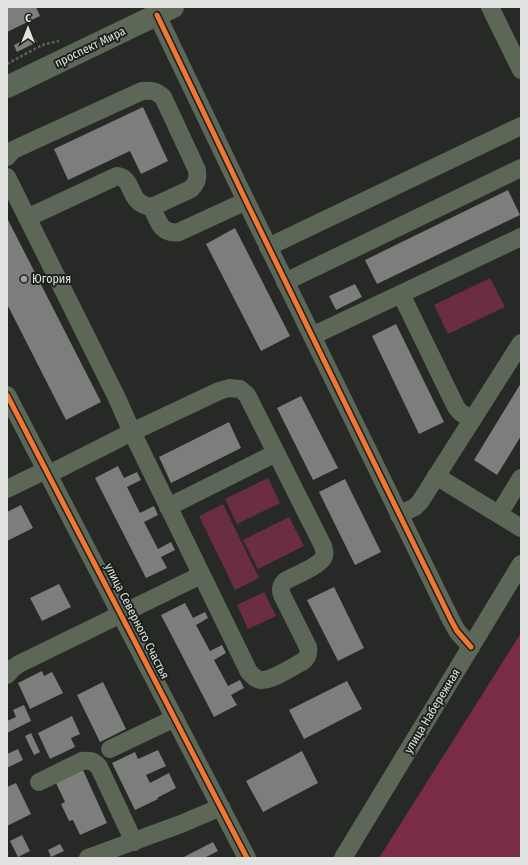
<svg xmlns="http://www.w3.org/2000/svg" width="528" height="865" viewBox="0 0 528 865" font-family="'Fira Sans Condensed',sans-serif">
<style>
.green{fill:#6a2d41}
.forest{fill:#7a2c47}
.building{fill:#7c7e7b}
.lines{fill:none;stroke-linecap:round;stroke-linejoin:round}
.path{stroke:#596057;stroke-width:2.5;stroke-dasharray:3 2;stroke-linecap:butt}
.minor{stroke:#5c6758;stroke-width:18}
.major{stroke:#5b6857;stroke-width:22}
.cycleway-casing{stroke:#1d211c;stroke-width:8}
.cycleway{stroke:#f07635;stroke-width:5}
.poi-dot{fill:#9fa19e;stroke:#1d211c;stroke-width:1.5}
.labels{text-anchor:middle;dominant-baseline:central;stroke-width:4;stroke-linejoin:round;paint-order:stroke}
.street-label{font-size:12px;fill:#dfe2de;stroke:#1d211c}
.poi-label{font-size:12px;fill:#dfe2de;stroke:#1d211c;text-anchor:start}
</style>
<rect width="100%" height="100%" fill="#272926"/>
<!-- green -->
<g class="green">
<polygon points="490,278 505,307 448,334 434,305"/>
<polygon points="268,478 280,503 237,524 225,499"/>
<polygon points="223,504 259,578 235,590 199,516"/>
<polygon points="289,517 304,546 258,569 243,540"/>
<polygon points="264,592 276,616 248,629 237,605"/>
</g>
<!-- forest -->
<polygon class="forest" points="521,633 521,858 379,858"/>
<!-- building -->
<g class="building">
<polygon points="7,7 36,7 40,16 7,32"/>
<polygon points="33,35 37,42 17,52 14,45"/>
<polygon points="143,107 168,161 141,174 130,151 68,180 54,149"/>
<polygon points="508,190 520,215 377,284 365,260"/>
<polygon points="7,218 101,402 66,420 7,304"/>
<polygon points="235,228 290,336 261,351 206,244"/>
<polygon points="355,284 362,297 336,310 329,296"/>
<polygon points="396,324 444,422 419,434 372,336"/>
<polygon points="521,383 521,436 497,475 474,460"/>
<polygon points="301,396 338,468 313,480 277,408"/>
<polygon points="229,422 241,448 171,483 159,457"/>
<polygon points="118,466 124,478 137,472 141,480 127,487 140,513 154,506 158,515 144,522 158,549 171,542 175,550 161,557 167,568 146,578 95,478"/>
<polygon points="345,479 381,552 355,565 319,492"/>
<polygon points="21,505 33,528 7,541 7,512"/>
<polygon points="59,584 71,607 42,621 30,598"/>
<polygon points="334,587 364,648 338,661 307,600"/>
<polygon points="185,603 193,618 205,612 208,618 196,625 210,651 222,645 226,653 214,660 228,686 240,680 244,688 231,695 237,705 214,717 161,615"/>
<polygon points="42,671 44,676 52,672 63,693 30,709 18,683"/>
<polygon points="347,681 362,709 304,739 289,710"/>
<polygon points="103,682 126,729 100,742 77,695"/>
<polygon points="24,705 31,721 7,733 7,721 16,717 13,710"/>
<polygon points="72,716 80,734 71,738 75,747 50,759 38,733"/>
<polygon points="31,733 40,752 34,755 25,736"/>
<polygon points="18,749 23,760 7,768 7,754"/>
<polygon points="158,750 166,766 146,775 150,783 169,773 176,788 157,798 158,799 135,810 112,763 135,752 138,759"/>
<polygon points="302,751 318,783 263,812 246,781"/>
<polygon points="83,770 107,823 80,835 73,820 69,821 61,804 65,802 56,783"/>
<polygon points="16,783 31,814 7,826 7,787"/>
<polygon points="22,835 30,851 18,857 10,841"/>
<polygon points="213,842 218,851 204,858 182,858"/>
<polygon points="60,844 64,851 51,857 48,850"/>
</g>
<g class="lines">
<!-- path -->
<polyline class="path" points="7,64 42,45 59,41"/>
<!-- minor -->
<g class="minor">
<polyline points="490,7 521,70"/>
<polyline points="157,15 246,201 451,620 457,631 471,647"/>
<path d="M7,157L13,150L142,91C152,90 156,91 163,97L197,170C198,178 197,183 191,189L152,207C158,221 161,235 179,232L246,201"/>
<polyline points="7,177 116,396 132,432 49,474"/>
<path d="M27,218L117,176C136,179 126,204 152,207"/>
<polyline points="268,247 521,126"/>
<polyline points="285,282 521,168"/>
<polyline points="401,294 456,407 460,412 472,420"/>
<polyline points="312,336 521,237"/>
<path d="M229,388L240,389L247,395L323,546C324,550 326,554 323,558C319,566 294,576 285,581C281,585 280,589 282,595L308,647C309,654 308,658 302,662C292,667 273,680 262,680C256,680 253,676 249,672L132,432L219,391Z"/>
<polyline points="7,395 247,858"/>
<polyline points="436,476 521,528"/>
<polyline points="7,489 46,470"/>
<polyline points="168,507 276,453"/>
<polyline points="499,514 521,478"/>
<polyline points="399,515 415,507 420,502 521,343"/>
<polyline points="7,675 13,668 19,664 201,575"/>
<polyline points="110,749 175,718"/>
<path d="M39,782L82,761C90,760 94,761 99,767L134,842"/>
<polyline points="88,858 181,824 221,807"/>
<polyline points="343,858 521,564"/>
</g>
<!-- major -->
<polyline class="major" points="7,87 173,7"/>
<!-- cycleway casing -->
<g class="cycleway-casing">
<g id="cycleway">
<polyline points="157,15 246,201 451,620 457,631 471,647"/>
<polyline points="7,395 247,858"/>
</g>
</g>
<!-- cycleway -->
<use href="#cycleway" class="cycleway"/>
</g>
<!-- markers -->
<circle class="poi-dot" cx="24" cy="279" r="4"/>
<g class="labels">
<!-- street labels -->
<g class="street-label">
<text transform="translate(90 47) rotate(-26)">проспект Мира</text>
<text transform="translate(137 621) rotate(63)">улица Северного Счастья</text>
<text transform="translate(432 711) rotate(-59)">улица Набережная</text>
</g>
<!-- poi labels -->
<g class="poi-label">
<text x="32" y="279">Югория</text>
</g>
</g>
<!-- border -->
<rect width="528" height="865" fill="none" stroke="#dfe2de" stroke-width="16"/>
<!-- north arrow -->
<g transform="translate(28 28)" stroke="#1d211c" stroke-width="3" paint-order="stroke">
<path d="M0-3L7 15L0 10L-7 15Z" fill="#dfe2de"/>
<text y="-6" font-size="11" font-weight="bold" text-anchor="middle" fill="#dfe2de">С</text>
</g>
</svg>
